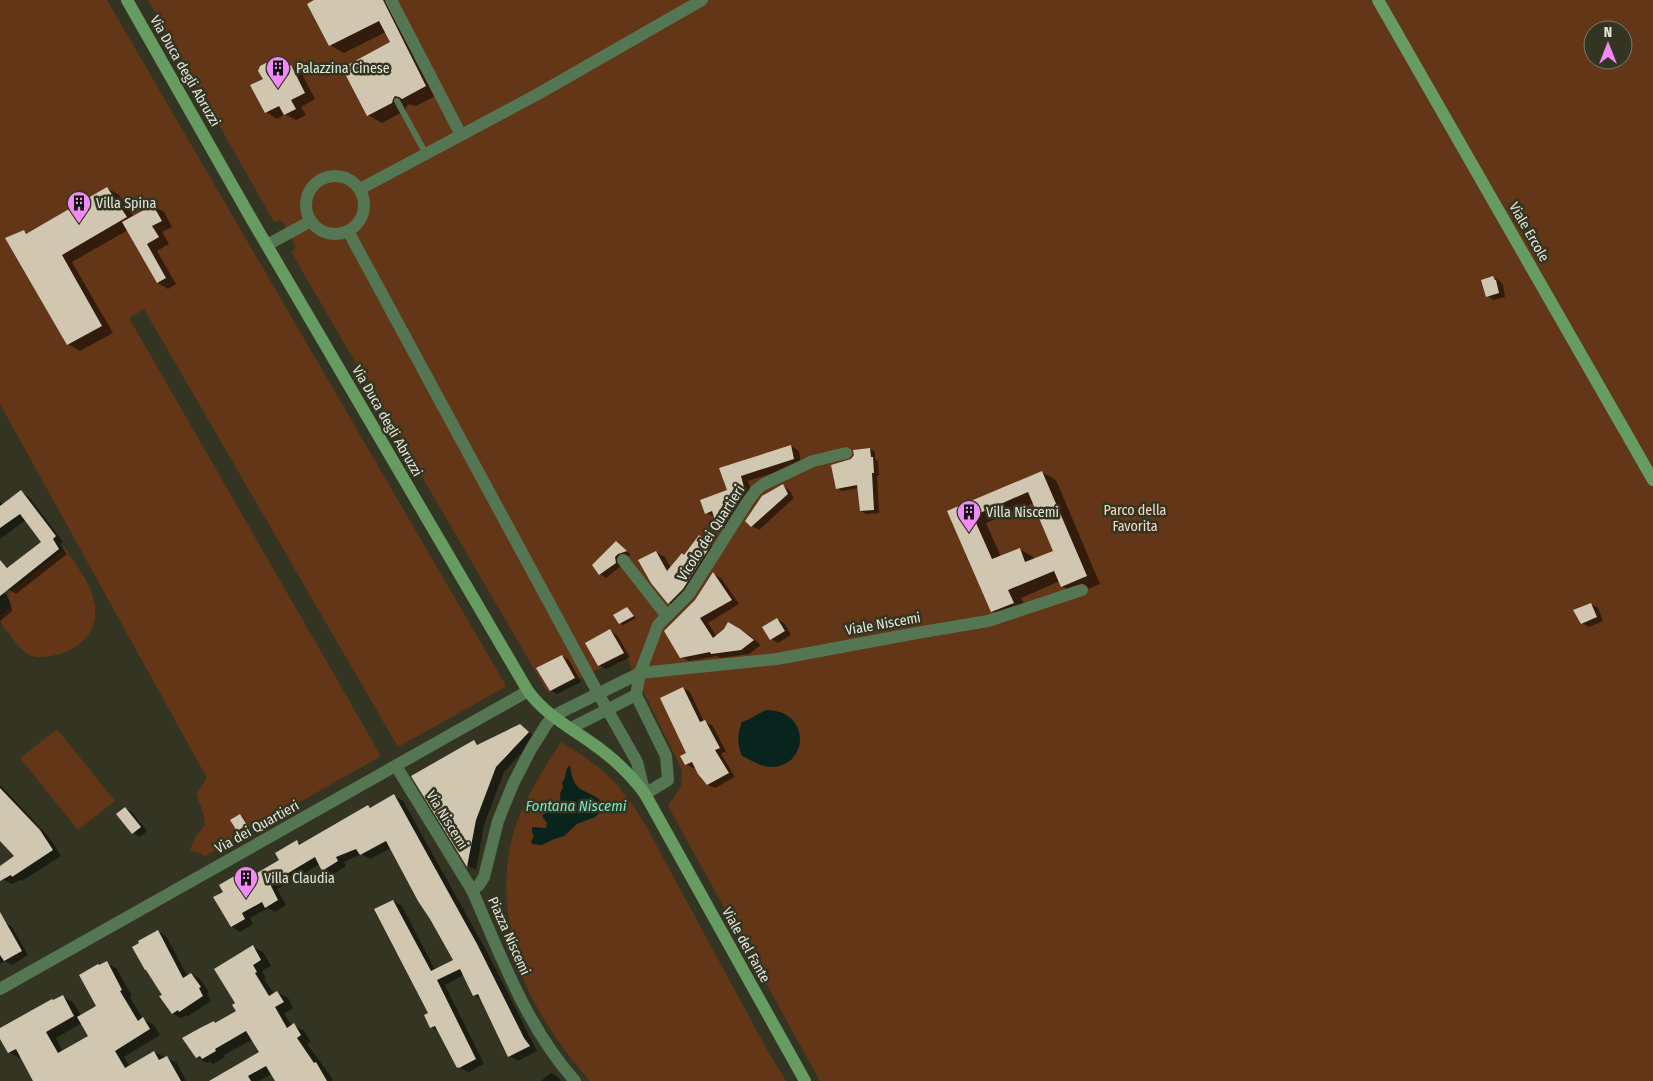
<svg xmlns="http://www.w3.org/2000/svg" width="1653" height="1081" viewBox="0 0 1653 1081" font-family="'Fira Sans Condensed',sans-serif">
<style>
.green{fill:#623617;fill-rule:evenodd}
.water{fill:#09241d}
.shadow{fill:#0007;fill-rule:evenodd}
.building{fill:#d1c6b0;fill-rule:evenodd}
.lines{fill:none;stroke-linecap:round;stroke-linejoin:round}
.lane{stroke:#557652;stroke-width:6}
.street{stroke:#557652;stroke-width:12}
.secondary{stroke:#669b62;stroke-width:12}
.labels{text-anchor:middle;dominant-baseline:central;stroke-width:5;stroke-linejoin:round;paint-order:stroke}
.poi-label{font-size:14px;fill:#e5e7db;stroke:#333522;text-anchor:start}
.street-label{font-size:14px;fill:#e5e7db;stroke:#333522}
.park-label{font-size:14px;fill:#fad8c3;stroke:#333522}
.water-label{font-size:15px;font-style:italic;fill:#73e9c7;stroke:#333522}
</style>
<rect width="100%" height="100%" fill="#333522"/>
<!-- green -->
<g class="green">
<polygon points="0,0 107,0 505,684 505,687 398,747 144,309 129,318 381,756 205,856 198,852 190,851 194,839 205,825 203,812 196,794 207,778 0,404"/>
<path d="M148,0H1653V1081H820L668,806L681,786L682,770L626,656L548,693L291,252L296,247L283,222L280,220L274,222ZM1593,30H1623V60H1593Z"/>
<path d="M64,546C75,564 93,585 95,607C98,635 76,652 51,656C44,657 36,658 29,655C21,651 15,641 10,635C5,628 0,625 0,616L10,607L8,593L62,551Z"/>
<polygon points="57,729 115,801 78,830 20,758"/>
<path d="M561,742C602,766 622,785 646,826L765,1046L786,1081H590C556,1042 523,994 512,943C509,930 509,917 507,905C505,877 507,849 517,822C528,794 544,768 561,742Z"/>
</g>
<!-- water -->
<g class="water">
<path d="M766,710C812,710 809,767 771,767C761,767 751,760 742,756C737,744 737,734 742,722C751,719 757,714 766,710Z"/>
<path d="M570,765C571,772 572,781 578,787C587,795 602,795 604,809L595,817L577,824L564,836L552,840L542,845L532,844L531,842L534,836L532,833V827L546,828L547,823L542,816C550,808 563,807 560,793L563,788L562,783C567,778 564,770 570,765Z"/>
</g>
<!-- shadow -->
<g class="shadow">
<polygon points="317,0 393,0 439,94 416,106 409,104 406,107 406,110 382,123 368,115 392,43 386,32 344,53 330,45"/>
<polygon points="271,66 281,71 290,66 301,72 315,99 301,107 306,115 296,120 285,114 277,119 266,112 264,79"/>
<polygon points="107,188 119,195 134,217 153,206 164,212 172,227 162,232 169,244 157,251 176,284 168,289 158,283 128,230 72,262 113,333 80,351 68,344 23,231 29,234"/>
<polygon points="1493,277 1500,281 1503,285 1505,297 1494,300 1487,296"/>
<polygon points="791,446 799,451 801,464 748,481 753,496 730,531 723,526 715,517 706,513 729,491 721,468"/>
<polygon points="870,449 875,452 875,459 878,461 879,475 877,476 879,513 866,514 861,511 859,488 842,491 837,488 852,460"/>
<path d="M1042,472L1056,480L1100,584L1076,594L1062,586L1060,581L1021,598L1027,610L1006,619L992,611L949,511ZM1034,503L1055,551L1035,560L1033,557L1020,549L1001,557L986,523Z"/>
<polygon points="783,486 789,490 794,498 759,530 752,526 747,521"/>
<polygon points="21,492 29,497 63,542 60,544 67,554 16,594 8,589 0,579 0,565 2,564 10,568 43,543 26,520 0,539 0,501 3,505"/>
<polygon points="699,536 718,550 677,608 669,603 656,552 665,557 671,568 685,556"/>
<polygon points="616,542 631,555 623,557 621,566 606,578 600,574"/>
<polygon points="713,574 721,578 739,604 708,623 717,637 725,630 728,624 749,635 761,645 749,654 720,658 717,656 689,661 681,657 696,600"/>
<polygon points="0,591 6,594 11,605 12,611 0,621"/>
<polygon points="1591,604 1598,608 1603,621 1589,627 1582,623"/>
<polygon points="627,608 636,618 623,625 620,623"/>
<polygon points="777,619 784,623 791,635 778,643 771,639"/>
<polygon points="610,631 617,635 630,657 606,669 599,665"/>
<polygon points="562,656 569,660 581,682 557,694 550,690"/>
<polygon points="683,688 690,692 704,722 712,725 726,751 721,754 735,777 715,788 708,785 696,767 693,768 686,764 688,753"/>
<polygon points="520,725 536,737 504,772 484,825 476,870 468,866 413,776 474,742 480,745"/>
<polygon points="0,785 49,837 61,856 22,881 20,880 12,884 2,879 0,876 0,867 16,857 0,839"/>
<polygon points="394,796 403,801 486,950 537,1051 518,1061 509,1056 482,1000 474,995 464,975 445,985 484,1064 469,1072 457,1067 439,1032 431,1027 430,1014 393,901 402,906 435,970 454,961 391,848 370,859 362,854 344,862 346,866 332,875 323,870 320,864 277,889 286,905 275,912 268,908 250,918 253,924 240,932 232,927 225,892 248,870 256,875 281,860 297,842 302,845 368,806 372,808"/>
<polygon points="125,808 132,812 147,831 140,837 133,833"/>
<polygon points="240,815 243,817 249,827 241,832 238,830"/>
<polygon points="0,920 12,927 28,955 12,965 5,961 0,964"/>
<polygon points="158,931 166,936 188,977 191,974 200,979 209,992 207,993 211,1001 188,1016 187,1015 181,1018 172,1013 164,995"/>
<polygon points="253,947 263,952 271,966 262,971 266,978 264,979 274,994 277,992 288,998 293,1008 284,1014 292,1026 294,1025 304,1031 311,1042 307,1044 332,1078 332,1081 283,1081 276,1071 259,1081 211,1081 260,1052 252,1040 224,1055 225,1057 213,1064 210,1062 207,1063 197,1057 216,1024 238,1011 236,1004"/>
<path d="M107,963L117,969L129,991L132,996L130,997L143,1019L154,1025L160,1035L124,1057L130,1067L154,1052L177,1063L186,1081H35L21,1057L19,1058L9,1052L0,1036V1032L63,997L73,1002L81,1016L98,1006ZM82,1023L90,1037L63,1052L56,1038Z"/>
<polygon points="551,1073 558,1077 561,1081 541,1081"/>
</g>
<!-- building -->
<g class="building">
<polygon points="314,0 383,0 426,86 402,99 399,97 395,96 393,99 392,103 367,116 342,68 390,42 379,21 329,46 307,4"/>
<polygon points="266,63 272,65 276,73 291,65 305,93 291,100 296,109 284,115 279,106 265,113 250,85 263,79 258,71 260,66"/>
<polygon points="107,187 127,217 62,255 102,326 67,345 5,238 24,230 26,234"/>
<polygon points="153,205 162,221 152,226 159,237 147,244 166,278 157,283 122,222"/>
<polygon points="1493,276 1495,280 1496,280 1499,293 1486,297 1481,280"/>
<polygon points="791,445 794,459 741,476 745,491 722,527 715,520 712,511 705,514 700,500 727,490 719,468"/>
<polygon points="870,448 871,457 873,457 874,473 872,473 874,510 860,511 857,485 836,489 831,465 851,459 854,455 853,450"/>
<path d="M1042,471L1087,576L1061,587L1054,571L1008,590L1014,603L991,612L947,511ZM1028,492L1053,551L1025,562L1020,548L992,559L973,516Z"/>
<polygon points="783,484 788,494 751,527 745,521 762,496"/>
<polygon points="21,490 56,536 53,539 59,549 0,596 0,560 7,568 41,542 20,514 0,528 0,506"/>
<polygon points="699,535 711,545 683,589 668,604 651,583 638,560 656,551 667,571 682,553 684,555"/>
<polygon points="616,541 627,551 618,554 615,557 616,563 599,575 592,565"/>
<polygon points="713,572 732,600 700,618 713,638 724,629 728,622 740,629 754,640 741,650 711,654 710,652 680,658 664,631 695,600"/>
<polygon points="1591,603 1597,617 1581,624 1573,610"/>
<polygon points="627,607 634,616 619,624 613,615"/>
<polygon points="777,618 785,631 770,640 762,627"/>
<polygon points="610,629 624,653 598,666 585,643"/>
<polygon points="562,655 575,678 550,691 536,668"/>
<polygon points="683,687 700,722 705,720 720,748 715,750 729,773 707,785 698,774 692,762 685,765 680,756 686,753 660,698"/>
<polygon points="520,724 529,732 496,767 476,820 467,867 411,776 474,740 477,745"/>
<polygon points="0,788 40,830 53,850 12,877 11,875 0,881 0,866 14,856 0,841"/>
<polygon points="394,794 477,944 524,1038 530,1046 508,1057 478,994 473,996 460,969 437,980 476,1059 459,1068 458,1067 457,1068 435,1026 430,1028 424,1015 428,1013 374,909 393,900 431,971 453,960 430,919 418,901 386,841 360,855 356,849 336,857 338,861 322,871 315,857 270,884 278,900 265,908 262,902 242,913 245,919 231,927 213,897 223,892 219,885 248,868 252,876 279,860 275,853 297,840 299,845 368,805 370,808"/>
<polygon points="125,807 141,827 132,834 116,814"/>
<polygon points="240,814 247,825 237,831 230,820"/>
<polygon points="0,912 22,951 4,961 0,955"/>
<polygon points="158,930 183,978 191,973 201,987 199,988 203,996 179,1012 178,1010 172,1014 159,996 162,995 146,970 145,970 132,947 139,943 138,941"/>
<polygon points="253,945 261,960 253,965 257,972 255,973 269,996 277,991 284,1002 275,1007 287,1028 294,1023 301,1035 297,1038 314,1063 316,1062 327,1081 275,1081 266,1066 248,1076 251,1081 209,1081 259,1052 246,1031 215,1049 216,1051 202,1059 200,1056 196,1058 182,1038 200,1028 214,1021 215,1023 236,1011 232,1005 235,1003 214,969"/>
<polygon points="107,961 119,984 122,990 120,991 138,1021 143,1017 150,1029 115,1051 125,1068 154,1051 159,1060 167,1056 181,1081 33,1081 16,1049 8,1053 0,1039 0,1028 52,999 53,1000 63,995 74,1016 46,1032 58,1053 88,1036 77,1017 96,1006 79,975 98,964 99,965"/>
</g>
<g class="lines">
<!-- lane -->
<polyline class="lane" points="397,101 426,154"/>
<!-- street -->
<g class="street">
<polyline points="391,0 461,135"/>
<circle cx="335" cy="205" r="29"/>
<polyline points="360,189 538,94 702,0"/>
<polyline points="348,231 598,693 637,762 645,794 668,780 666,756 636,695 571,728"/>
<polyline points="267,245 311,221"/>
<polyline points="623,560 667,616"/>
<polyline points="636,695 640,673 777,659 911,634 988,621 1082,590"/>
<polyline points="396,766 472,890"/>
<polyline points="0,989 528,691"/>
<path d="M575,1081C526,1026 501,956 472,890L479,885L484,877L498,821L513,784L531,749L546,725L553,716L640,673L658,625L689,594L748,501L756,490L764,484L813,461L846,453"/>
</g>
<!-- secondary -->
<g class="secondary">
<path d="M127,0L252,220L528,691C544,713 567,726 589,741C611,756 629,772 645,794L805,1081"/>
<polyline points="1378,0 1653,480"/>
</g>
</g>
<!-- icons -->
<defs>
<g id="building-pin" transform="scale(1.25)"><path d="M0 17L-7.5 6A9.5 9.5 0 1 1 7.5 6Z" fill="#f18af4" stroke="#333522"/><path d="M-4-6H4V6H1V3H-1V6H-4ZM-2.5-4.3h1.7v1.8h-1.7ZM.8-4.3h1.7v1.8H.8ZM-2.5-1h1.7V.8h-1.7ZM.8-1h1.7V.8H.8Z" fill="#111"/></g>
</defs>
<g fill-rule="evenodd">
<use href="#building-pin" x="278" y="68"/>
<use href="#building-pin" x="79" y="203"/>
<use href="#building-pin" x="969" y="512"/>
<use href="#building-pin" x="246" y="878"/>
</g>
<g class="labels">
<!-- poi labels -->
<g class="poi-label">
<text x="296" y="68">Palazzina Cinese</text>
<text x="96" y="203">Villa Spina</text>
<text x="986" y="512">Villa Niscemi</text>
<text x="264" y="878">Villa Claudia</text>
</g>
<!-- street labels -->
<g class="street-label">
<text transform="translate(185 71) rotate(60)">Via Duca degli Abruzzi</text>
<text transform="translate(1529 232) rotate(60)">Viale Ercole</text>
<text transform="translate(387 421) rotate(60)">Via Duca degli Abruzzi</text>
<text transform="translate(711 533) rotate(-57)">Vicolo dei Quartieri</text>
<text transform="translate(883 624) rotate(-10)">Viale Niscemi</text>
<text transform="translate(447 820) rotate(58)">Via Niscemi</text>
<text transform="translate(257 827) rotate(-29)">Via dei Quartieri</text>
<text transform="translate(509 936) rotate(66)">Piazza Niscemi</text>
<text transform="translate(746 945) rotate(61)">Viale del Fante</text>
</g>
<!-- park labels -->
<g class="park-label">
<text x="1135" y="510">Parco della<tspan x="1135" dy="16">Favorita</tspan></text>
</g>
<!-- water labels -->
<g class="water-label">
<text x="576" y="806">Fontana Niscemi</text>
</g>
</g>
<!-- north arrow -->
<g transform="translate(1608 45)"><circle r="24" fill="#333522" stroke="#7a7c6c"/>
<path d="M0-4L9 19L0 12L-9 19Z" fill="#f18af4"/>
<text y="-8" font-size="14" font-weight="bold" text-anchor="middle" fill="#e5e7db">N</text>
</g>
</svg>
